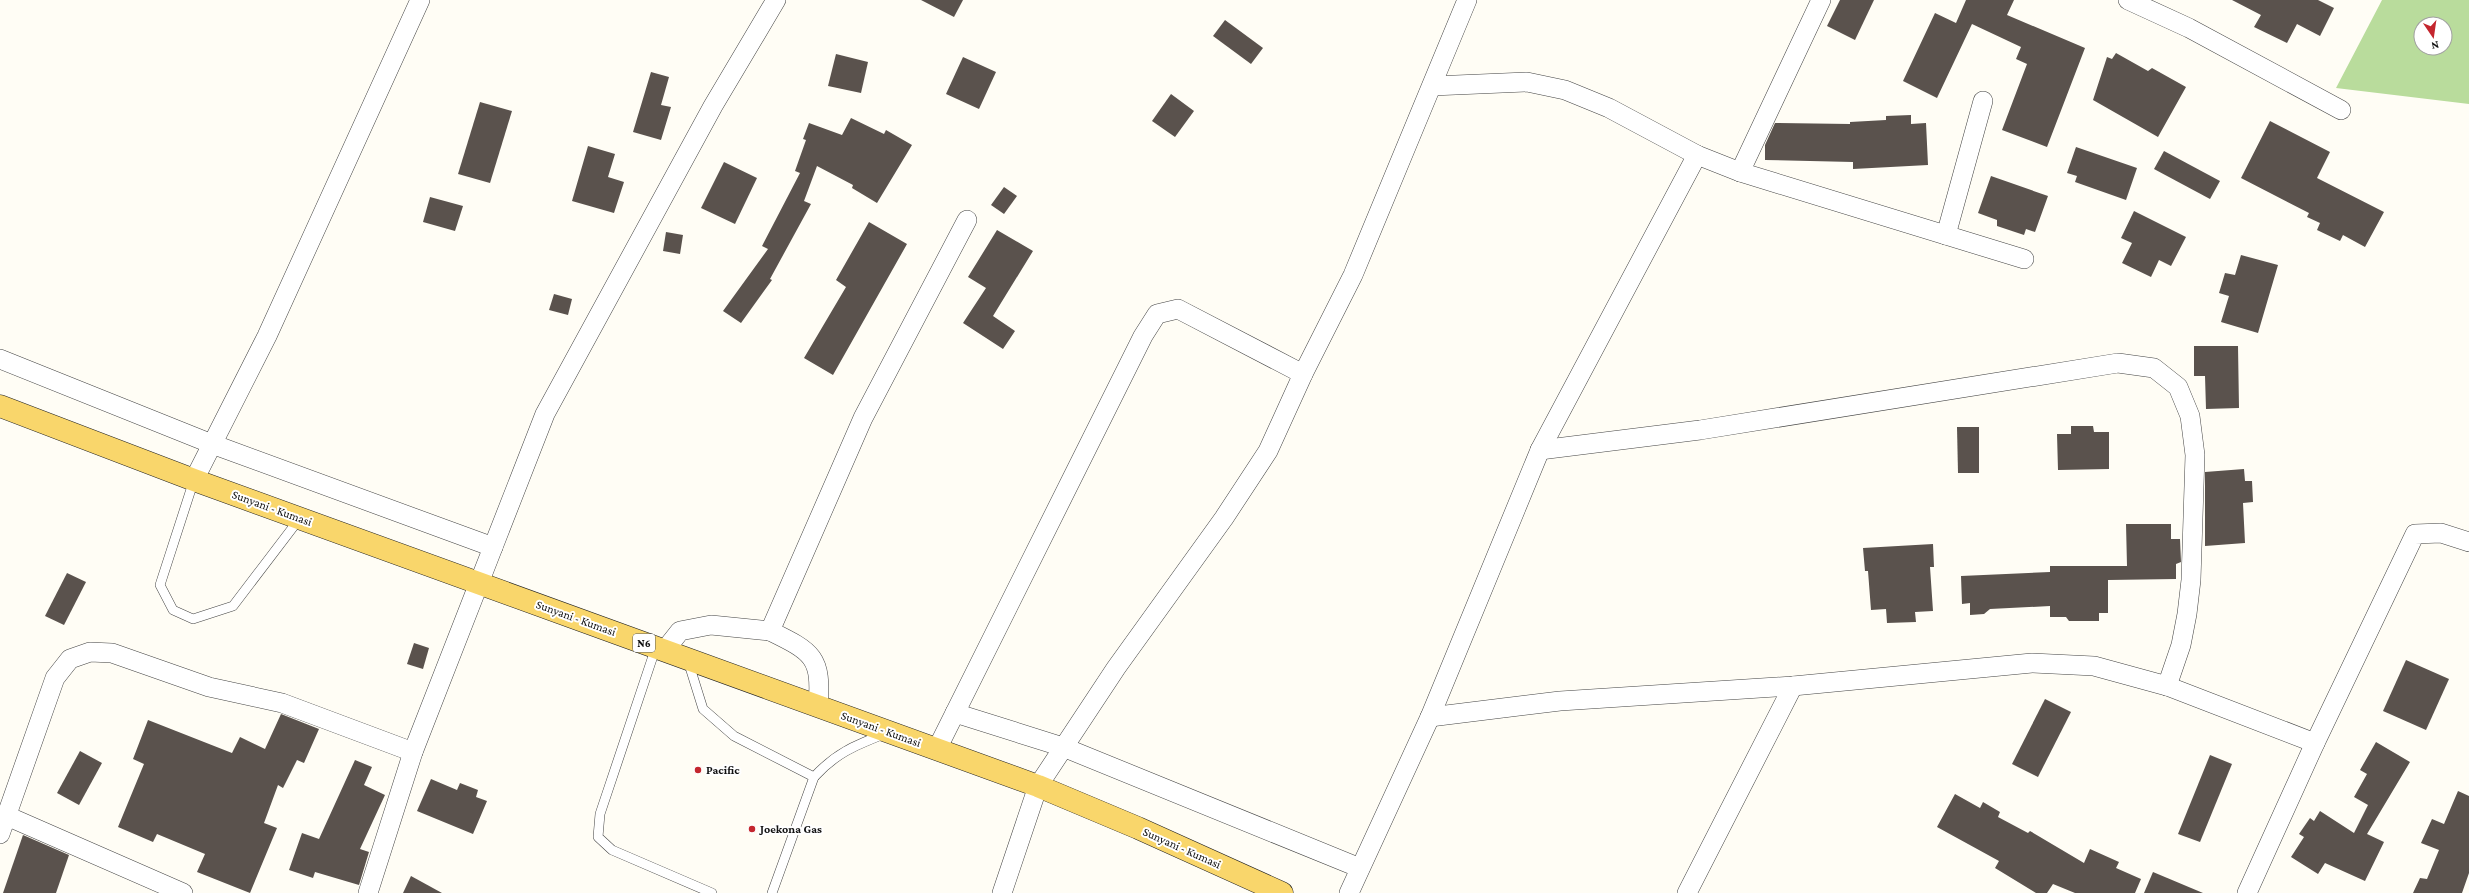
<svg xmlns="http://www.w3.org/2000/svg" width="2469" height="893" viewBox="0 0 2469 893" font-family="'Crimson Pro',serif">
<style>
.forest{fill:#b9dc9c;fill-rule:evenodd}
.building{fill:#5a524d}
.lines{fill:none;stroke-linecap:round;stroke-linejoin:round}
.service-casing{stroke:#444;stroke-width:10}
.minor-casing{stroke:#444;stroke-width:20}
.primary-casing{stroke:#222;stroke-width:23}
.service{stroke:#fff;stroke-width:9}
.minor{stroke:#fff;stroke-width:19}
.primary{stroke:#f9d66b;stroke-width:22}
.poi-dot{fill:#c4262e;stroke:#fff;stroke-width:1.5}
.labels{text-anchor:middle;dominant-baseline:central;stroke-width:4;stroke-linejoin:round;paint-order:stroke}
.shield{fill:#fff;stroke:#585858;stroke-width:1}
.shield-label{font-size:11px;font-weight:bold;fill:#111}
.street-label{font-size:12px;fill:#111;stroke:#fff}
.poi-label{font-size:12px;font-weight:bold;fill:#111;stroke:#fff;text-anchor:start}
</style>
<rect width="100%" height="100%" fill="#fffdf5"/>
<!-- forest -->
<path class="forest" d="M2382,0H2469V104L2336,88ZM2421,24H2445V48H2421Z"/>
<!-- building -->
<g class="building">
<polygon points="921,0 963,0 954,17"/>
<polygon points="1840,0 1874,0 1855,40 1827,26"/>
<polygon points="1966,0 2014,0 2007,15 2085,48 2047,147 2002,130 2027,64 2016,59 2021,47 1972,24 1937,98 1903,81 1935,13 1956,23"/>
<polygon points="2232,0 2318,0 2334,8 2320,36 2297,24 2287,43 2254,27 2261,15"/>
<polygon points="1225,20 1263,48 1251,64 1213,36"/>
<polygon points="2116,53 2148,71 2152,68 2186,87 2158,137 2093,100 2107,57 2112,59"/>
<polygon points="836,54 868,62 861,93 828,86"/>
<polygon points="963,57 996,72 979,109 946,94"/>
<polygon points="651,72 669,77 661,105 671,107 661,140 633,132"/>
<polygon points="1171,94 1194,111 1175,137 1152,121"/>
<polygon points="480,102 512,111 490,183 458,174"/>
<polygon points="1911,115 1911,124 1926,123 1928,165 1853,169 1853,162 1765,160 1765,145 1775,123 1850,124 1850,122 1886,120 1886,116"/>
<polygon points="851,118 884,134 886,130 912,145 877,203 852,188 853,185 817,166 804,201 811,204 770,279 772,280 741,323 723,311 768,249 762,246 800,173 795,171 806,140 803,139 809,123 842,135"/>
<polygon points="2270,121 2330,152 2317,178 2384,212 2365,247 2343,235 2340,241 2317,230 2320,223 2307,217 2309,213 2241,178"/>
<polygon points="588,146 615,154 608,177 624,182 614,213 572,201"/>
<polygon points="2076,147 2137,168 2126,200 2075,182 2077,176 2067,173"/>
<polygon points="2164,151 2220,181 2210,199 2154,169"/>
<polygon points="724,162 757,178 735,224 701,208"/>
<polygon points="1991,176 2048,196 2035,232 2026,229 2024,235 1997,226 1997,220 1978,213"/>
<polygon points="1004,187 1017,196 1004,214 991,205"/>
<polygon points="430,197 463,206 455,231 423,222"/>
<polygon points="2134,211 2186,237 2171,266 2159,260 2151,277 2122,263 2132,243 2121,238"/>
<polygon points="869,222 907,244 833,375 804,358 846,287 836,280"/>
<polygon points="997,230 1033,251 993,316 1015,331 1003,349 963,323 986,288 968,277"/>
<polygon points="666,232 683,235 680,254 663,251"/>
<polygon points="2241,255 2278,265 2258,333 2221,322 2229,296 2219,293 2225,273 2235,275"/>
<polygon points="554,294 572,299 568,315 549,310"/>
<polygon points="2194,346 2238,346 2239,408 2206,409 2205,376 2194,376"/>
<polygon points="2071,426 2093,426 2094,432 2109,432 2109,469 2058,470 2057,434 2071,434"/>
<polygon points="1957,427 1979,427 1979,473 1958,473"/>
<polygon points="2244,469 2245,481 2252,481 2253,502 2243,503 2245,543 2205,546 2205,472"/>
<polygon points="2126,524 2171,524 2171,539 2180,539 2181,562 2176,564 2176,579 2108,580 2108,613 2099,613 2099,621 2069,621 2066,617 2050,617 2050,606 1990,609 1984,614 1970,615 1970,603 1962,604 1961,576 2050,572 2050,566 2127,566"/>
<polygon points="1933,544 1934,567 1930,567 1933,611 1915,612 1916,622 1887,623 1886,609 1871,610 1868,571 1865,571 1863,548"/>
<polygon points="67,573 86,582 64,625 45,616"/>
<polygon points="414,643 429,648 423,669 407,664"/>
<polygon points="2406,660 2449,679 2426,730 2383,711"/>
<polygon points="2045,699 2071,712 2038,777 2012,764"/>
<polygon points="281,714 319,729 304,763 297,760 283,788 278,785 264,823 277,828 250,893 197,872 205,854 157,834 153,842 118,827 144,764 133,759 148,720 232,753 240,737 265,749"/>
<polygon points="2376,742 2410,762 2367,834 2384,842 2365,881 2325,863 2318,874 2291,857 2304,837 2299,834 2310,818 2314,821 2320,811 2354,833 2368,805 2354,797 2367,774 2360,770"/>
<polygon points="80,751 102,763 79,805 57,793"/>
<polygon points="2210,755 2232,764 2200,842 2178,834"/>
<polygon points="355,760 372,767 364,785 385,795 360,849 369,852 359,885 315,872 313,878 289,870 302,833 319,839"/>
<polygon points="431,779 457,790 460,783 478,790 476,797 487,801 473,834 417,811"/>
<polygon points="2458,791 2469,796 2469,873 2462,893 2413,893 2420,878 2427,879 2439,850 2421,843 2432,819 2444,824"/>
<polygon points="1955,794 1980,808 1983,802 2000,812 1998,817 2028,833 2030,831 2084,863 2090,849 2119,862 2116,868 2141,879 2135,893 2075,893 2053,884 2047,893 2036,893 1995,868 1999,861 1937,827"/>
<polygon points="23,835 69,855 56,893 3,893"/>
<polygon points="2153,872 2203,893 2144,893"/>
<polygon points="411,876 442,893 403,893"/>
</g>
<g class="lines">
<!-- service casing -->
<g class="service-casing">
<g id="service">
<polyline points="194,480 160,585 173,610 193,619 233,606 300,518"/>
<polyline points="656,647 600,814 598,837 612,850 712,893"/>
<path d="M688,661L703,709L734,736L814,777C836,753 854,746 884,734"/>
<polyline points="772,893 814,777"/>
</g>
</g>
<!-- minor casing -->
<g class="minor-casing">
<g id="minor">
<polyline points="2128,0 2189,28 2341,110"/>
<polyline points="1432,86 1527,82 1565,90 1609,108 1697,155 1740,172 2024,259"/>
<polyline points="1740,172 1821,0"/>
<polyline points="1946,235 1983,101"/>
<polyline points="0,359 212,444 493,547"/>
<polyline points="1540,450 1700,430 2118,363 2154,368 2178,387 2190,416 2195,455 2191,580 2187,614 2181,645 2167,686"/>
<polyline points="194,480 267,336 420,0"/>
<polyline points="665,650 680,631 711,625 770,631"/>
<path d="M818,706C822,657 813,652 770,631L863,418L967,220"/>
<polyline points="955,713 1063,747 1360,868"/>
<polyline points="1430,717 1560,701 1793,686 2032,663 2094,666 2167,686 2315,743"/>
<polyline points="937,749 1143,336 1157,314 1178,309 1303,374"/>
<polyline points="7,816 183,893"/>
<polyline points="0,834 55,678 70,659 90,652 112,653 209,687 282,703 413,752"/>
<polyline points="368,893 413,752 545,414 713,106 776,0"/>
<polyline points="1002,893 1038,786 1116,668 1224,518 1268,451 1303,374 1353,275 1467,0"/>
<polyline points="1349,893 1430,717 1540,450 1697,155"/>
<polyline points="1687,893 1793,686"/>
<polyline points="2247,893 2315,743 2415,534 2441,533 2469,542"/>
</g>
</g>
<!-- primary casing -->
<g class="primary-casing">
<polyline id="primary" points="0,406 194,480 1038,786 1138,828 1282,893"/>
</g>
<!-- service -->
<use href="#service" class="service"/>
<!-- minor -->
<use href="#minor" class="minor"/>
<!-- primary -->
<use href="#primary" class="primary"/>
</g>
<!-- markers -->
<g class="poi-dot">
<circle cx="698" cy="770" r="4"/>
<circle cx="752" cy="829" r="4"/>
</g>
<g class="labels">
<!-- shield labels -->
<rect class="shield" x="633" y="634" width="22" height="18" rx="3"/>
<g class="shield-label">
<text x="644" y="643">N6</text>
</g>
<!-- street labels -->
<g class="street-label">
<text transform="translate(272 508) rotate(20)">Sunyani - Kumasi</text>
<text transform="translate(576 618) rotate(20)">Sunyani - Kumasi</text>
<text transform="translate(881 729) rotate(20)">Sunyani - Kumasi</text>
<text transform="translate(1182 848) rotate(24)">Sunyani - Kumasi</text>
</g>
<!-- poi labels -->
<g class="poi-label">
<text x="706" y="770">Pacific</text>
<text x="760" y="829">Joekona Gas</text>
</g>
</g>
<!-- north arrow -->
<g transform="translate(2433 36) rotate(167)"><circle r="19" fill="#ffffff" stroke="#a0a0a0"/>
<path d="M0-3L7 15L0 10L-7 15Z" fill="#c4262e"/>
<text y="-6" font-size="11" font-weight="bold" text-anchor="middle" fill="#111111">N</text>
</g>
</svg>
